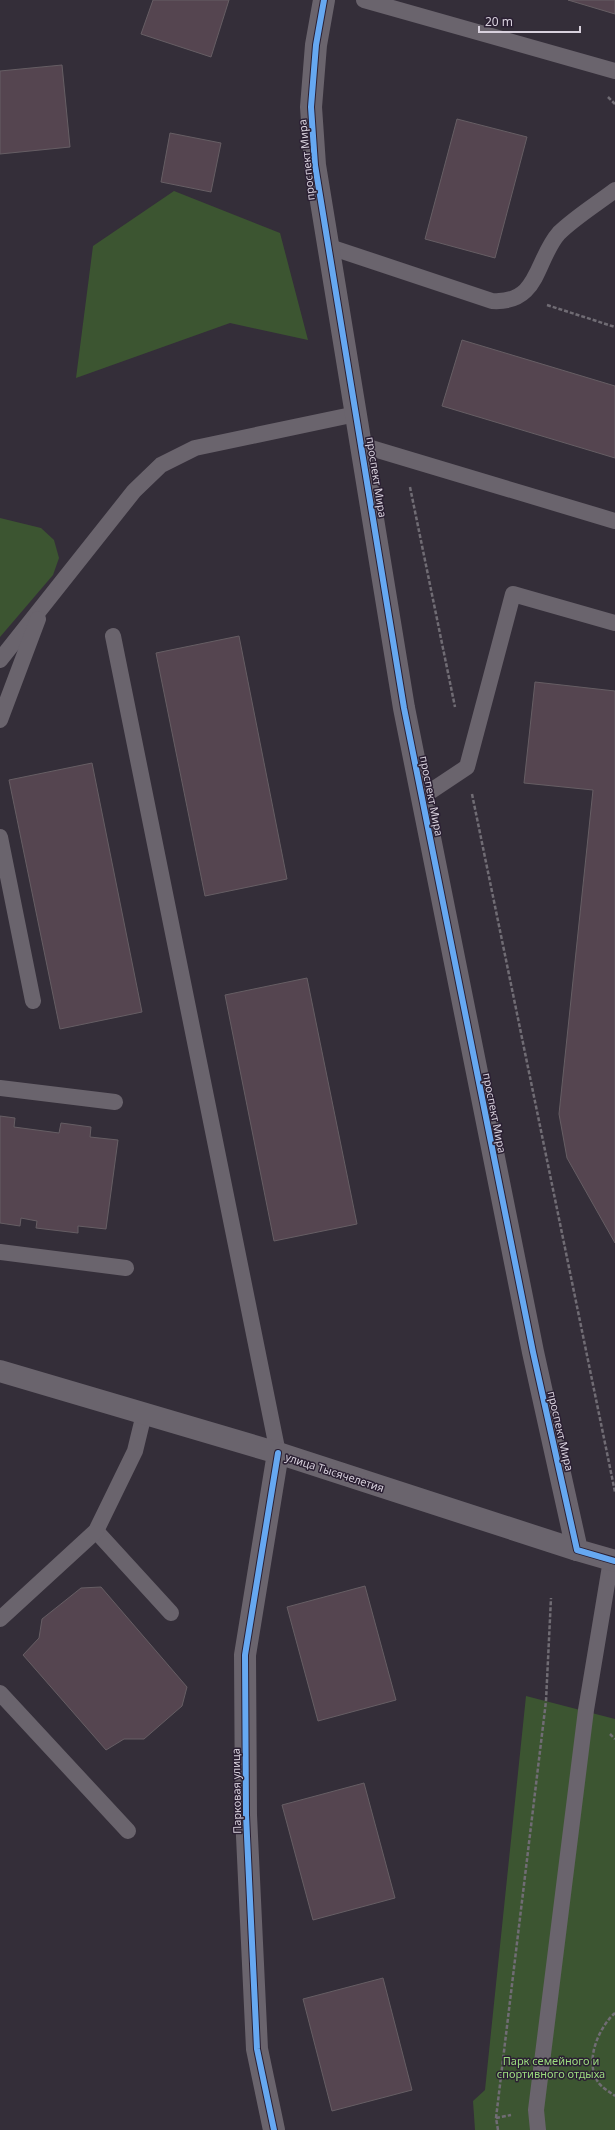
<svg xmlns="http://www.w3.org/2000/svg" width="615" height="2130" viewBox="0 0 615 2130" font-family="'Noto Sans',sans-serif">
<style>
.green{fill:#3c5531}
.building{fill:#554550;stroke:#665e64}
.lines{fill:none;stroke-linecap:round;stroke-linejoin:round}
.path{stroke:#706c74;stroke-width:2.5;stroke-dasharray:4 2;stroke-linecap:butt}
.lane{stroke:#6a646d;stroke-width:16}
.street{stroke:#6a646d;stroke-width:22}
.secondary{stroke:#6a646d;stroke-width:22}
.cycleway-casing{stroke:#2b2033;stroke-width:8}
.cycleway{stroke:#66a8f1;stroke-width:6}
.labels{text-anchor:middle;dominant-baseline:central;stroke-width:3;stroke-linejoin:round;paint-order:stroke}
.street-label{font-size:11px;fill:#d8d1dd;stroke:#2b2033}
.park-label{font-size:11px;fill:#9bdb7e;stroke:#2b2033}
</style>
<rect width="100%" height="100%" fill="#342e39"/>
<!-- green -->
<g class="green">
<polygon points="174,191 280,233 308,340 230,323 76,378 93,246"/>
<polygon points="0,518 41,528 54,540 59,558 53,575 0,637"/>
<polygon points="526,1696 615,1719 615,2130 475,2130 473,2101 485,2090"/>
</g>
<!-- building -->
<g class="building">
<polygon points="153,0 229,0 211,57 141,34"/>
<polygon points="568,0 615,0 615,14"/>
<polygon points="62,65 70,147 0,154 0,71"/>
<polygon points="457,119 527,137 495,258 425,239"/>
<polygon points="170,133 221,143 211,192 161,182"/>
<polygon points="462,340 615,386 615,458 442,406"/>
<polygon points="239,636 287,879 205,896 156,653"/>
<polygon points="535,682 615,691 615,1243 567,1158 559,1114 593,790 524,783"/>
<polygon points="92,763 142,1012 60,1029 9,780"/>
<polygon points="307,978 357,1224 274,1241 225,995"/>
<polygon points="0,1116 15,1118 14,1127 59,1133 61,1123 91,1127 90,1137 118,1140 106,1229 78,1226 78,1233 36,1228 37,1221 21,1218 20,1226 0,1223"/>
<polygon points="365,1586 396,1700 318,1721 287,1607"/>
<polygon points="101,1587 187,1687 182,1706 144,1739 124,1739 106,1750 23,1655 39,1638 42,1619 81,1588"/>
<polygon points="364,1783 395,1898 313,1920 282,1805"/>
<polygon points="383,1978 412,2090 332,2111 303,1999"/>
</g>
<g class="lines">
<!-- path -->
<g class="path">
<polyline points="608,97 615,104"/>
<polyline points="547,305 615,327"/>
<polyline points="410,487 455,707"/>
<polyline points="472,794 615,1492"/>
<polyline points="610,1734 615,1739"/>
<path d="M615,2013C599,2027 584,2061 598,2082C601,2087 610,2092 615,2096"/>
<polyline points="496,2118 511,2115"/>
<polyline points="498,2130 496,2118 546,1701 551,1598"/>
</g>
<!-- lane -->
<g class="lane">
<polyline points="364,0 615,71"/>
<path d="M327,246L492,301C540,304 535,260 559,233C574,218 598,203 615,190"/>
<polyline points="361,445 615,521"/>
<polyline points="113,636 278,1453"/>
<polyline points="0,660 134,491 161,465 195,448 356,414"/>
<polyline points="0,720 38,619"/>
<polyline points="422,797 467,767 513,594 615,623"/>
<polyline points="0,837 33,1001"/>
<polyline points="0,1088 115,1102"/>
<polyline points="0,1252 126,1268"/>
<polyline points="96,1531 171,1613"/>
<polyline points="0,1619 96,1531 135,1451 144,1414"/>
<polyline points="0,1693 128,1831"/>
<polyline points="538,2130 536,2110 586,1710 611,1560"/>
</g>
<!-- street -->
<polyline class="street" points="274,2130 257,2049 246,1815 245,1655 278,1453"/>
<!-- secondary -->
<g class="secondary">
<polyline points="324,0 316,45 311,107 315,165 404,708 533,1352 577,1550 615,1561"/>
<polyline points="0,1371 278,1453 577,1550"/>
</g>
<!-- cycleway casing -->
<g class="cycleway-casing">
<g id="cycleway">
<polyline points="324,0 316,45 311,107 315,165 404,708 533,1352 577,1550 615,1561"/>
<polyline points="274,2130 257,2049 246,1815 245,1655 278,1453"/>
</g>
</g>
<!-- cycleway -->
<use href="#cycleway" class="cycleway"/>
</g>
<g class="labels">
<!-- street labels -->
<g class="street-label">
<text transform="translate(306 160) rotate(-96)">проспект Мира</text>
<text transform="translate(377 477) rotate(81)">проспект Мира</text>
<text transform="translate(432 796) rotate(79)">проспект Мира</text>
<text transform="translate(495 1113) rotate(79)">проспект Мира</text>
<text transform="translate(561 1431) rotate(77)">проспект Мира</text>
<text transform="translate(335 1472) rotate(18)">улица Тысячелетия</text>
<text transform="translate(236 1791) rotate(-91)">Парковая улица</text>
</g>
<!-- park labels -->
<g class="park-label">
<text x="551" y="2060">Парк семейного и<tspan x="551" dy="13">спортивного отдыха</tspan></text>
</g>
</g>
<!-- scale -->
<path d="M479 26v6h101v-6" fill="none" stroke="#d8d1dd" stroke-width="2"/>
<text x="485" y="26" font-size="12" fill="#d8d1dd" stroke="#2b2033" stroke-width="3" paint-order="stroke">20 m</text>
</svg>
